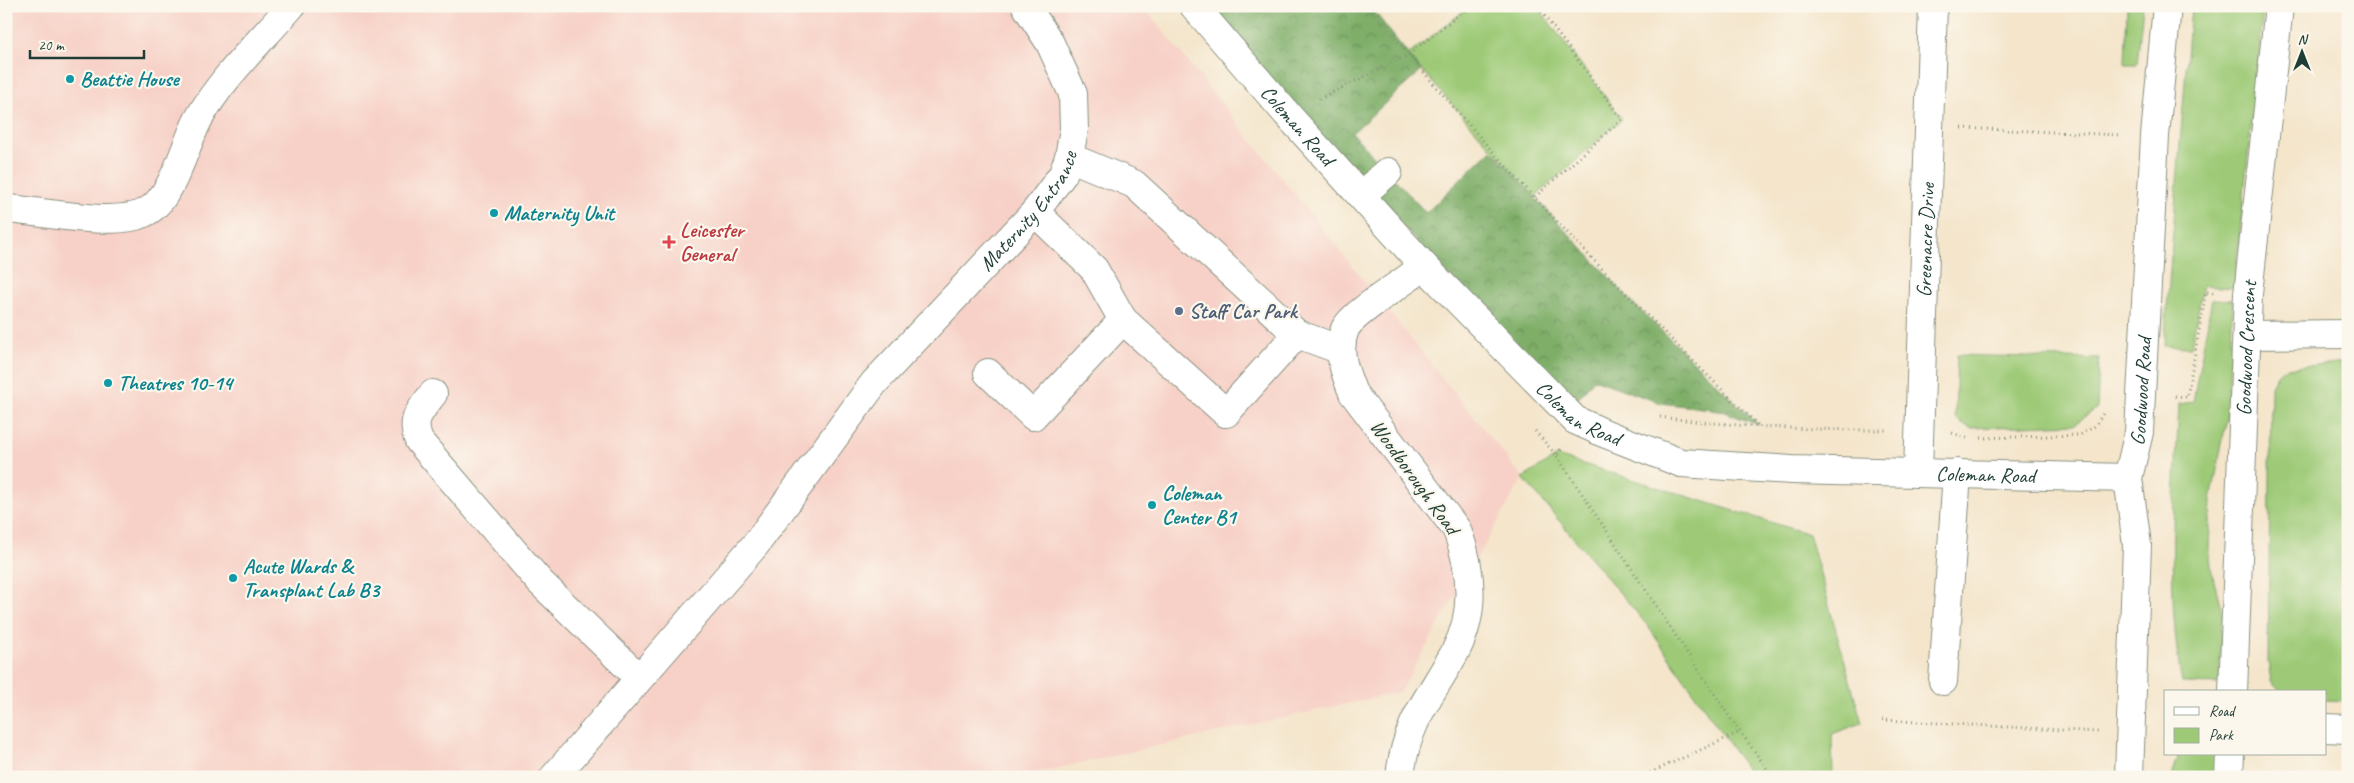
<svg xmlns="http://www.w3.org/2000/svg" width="2354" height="783" viewBox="0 0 2354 783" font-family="Caveat,sans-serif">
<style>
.built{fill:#f7d1c7}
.green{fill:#9eca77;stroke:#5e8456}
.forest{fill:url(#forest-crowns);stroke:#4e764e}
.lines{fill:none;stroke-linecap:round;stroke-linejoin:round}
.minor-casing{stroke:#8a9180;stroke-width:30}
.path{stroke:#8a9180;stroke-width:3;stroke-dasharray:1 4;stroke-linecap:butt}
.minor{stroke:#fff;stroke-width:28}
.culture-dot{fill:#0f9aa8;stroke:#fbf7ec;stroke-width:2}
.health-dot{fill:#e0444e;stroke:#fbf7ec;stroke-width:2}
.service-dot{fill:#5c6f8a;stroke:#fbf7ec;stroke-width:2}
.labels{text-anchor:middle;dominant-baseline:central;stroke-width:4.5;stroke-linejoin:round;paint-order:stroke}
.culture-label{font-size:21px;font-weight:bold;fill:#0d838f;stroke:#fbf7ec;text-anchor:start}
.street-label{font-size:21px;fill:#1f3d34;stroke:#fbf7ec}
.health-label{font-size:21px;font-weight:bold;fill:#be3a42;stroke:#fbf7ec;text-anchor:start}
.service-label{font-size:21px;font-weight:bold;fill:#4e5e75;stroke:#fbf7ec;text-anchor:start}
</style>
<defs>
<pattern id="forest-crowns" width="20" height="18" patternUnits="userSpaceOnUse" patternTransform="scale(1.25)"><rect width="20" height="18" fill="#7eae68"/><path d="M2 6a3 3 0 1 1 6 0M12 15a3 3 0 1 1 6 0" fill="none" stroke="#678f56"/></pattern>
</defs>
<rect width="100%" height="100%" fill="#fbf7ec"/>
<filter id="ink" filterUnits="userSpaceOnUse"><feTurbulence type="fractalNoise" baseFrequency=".02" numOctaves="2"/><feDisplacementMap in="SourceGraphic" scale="10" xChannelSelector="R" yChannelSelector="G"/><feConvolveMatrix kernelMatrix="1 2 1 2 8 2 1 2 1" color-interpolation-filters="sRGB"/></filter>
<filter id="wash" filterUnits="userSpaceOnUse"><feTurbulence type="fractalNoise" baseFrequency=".0096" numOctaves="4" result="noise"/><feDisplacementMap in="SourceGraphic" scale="20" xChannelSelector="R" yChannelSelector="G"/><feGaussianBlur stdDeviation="1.12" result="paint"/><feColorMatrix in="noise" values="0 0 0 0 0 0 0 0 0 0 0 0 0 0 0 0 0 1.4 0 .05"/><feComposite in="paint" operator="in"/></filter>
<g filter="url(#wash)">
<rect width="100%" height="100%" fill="#f4e5cb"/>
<!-- built -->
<polygon class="built" points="6,6 1143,6 1523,478 1400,692 1018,777 6,777"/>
<!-- green -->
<g class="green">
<polygon points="1470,6 1537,6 1622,119 1535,197 1408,55"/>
<polygon points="2127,6 2143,6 2137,64 2125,64"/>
<polygon points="2191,6 2264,6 2234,288 2203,286 2191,347 2164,346"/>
<path d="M2212,299L2233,300L2227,418L2211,500L2209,548L2212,573L2222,612L2219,684L2182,683C2165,593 2175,495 2179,404L2193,402Z"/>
<polygon points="1957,355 2099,359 2097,408 2075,424 1970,428 1955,418"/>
<polygon points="2348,362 2348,701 2325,700 2325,692 2282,692 2271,681 2268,662 2271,386 2277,375 2285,368"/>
<polygon points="1557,456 1809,534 1862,723 1832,734 1833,777 1752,777 1647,625 1523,478"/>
<polygon points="2179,754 2218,754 2217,777 2172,777"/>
</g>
<!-- forest -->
<polygon class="forest" points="1194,6 1370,6 1421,71 1352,133 1426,213 1491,150 1634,304 1759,425 1719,410 1660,403 1594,379 1572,406"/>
</g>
<g filter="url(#ink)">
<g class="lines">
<!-- minor casing -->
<g class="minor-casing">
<g id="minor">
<path id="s1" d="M1194,6L1287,114L1424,266L1575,420L1606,434L1681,463L1792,470L2128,478"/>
<polyline points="1361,195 1388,172"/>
<path d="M9,209C43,212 114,227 144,213C172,201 184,147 198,120C221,78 260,42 291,6"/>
<polyline points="1035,212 1094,269 1123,320"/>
<polyline points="1297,334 1341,350"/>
<polyline points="2247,335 2348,334"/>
<polyline points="988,373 1033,416 1123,320 1226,413 1297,334 1134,184 1069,157"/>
<path d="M433,394C420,411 410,419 419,441L540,582L639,678"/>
<path id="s2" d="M1918,472L1933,6"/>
<polyline points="1943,681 1957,473"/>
<path id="s3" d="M2233,692L2248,294L2279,6"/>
<polyline points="2325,728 2348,729"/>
<path id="s4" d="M554,777L756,544L874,383L1035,212L1063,174L1069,157L1074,129L1073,94L1050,43L1026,6"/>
<path d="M1400,777C1406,721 1430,698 1455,652C1476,613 1472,570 1457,530L1353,393C1345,373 1336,351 1345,329C1353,312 1407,281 1424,266"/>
<path id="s5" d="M2129,777L2137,545L2128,478L2139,432L2155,136L2167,6"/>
<polyline points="2229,777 2230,754"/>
</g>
</g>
<!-- path -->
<g class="path">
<path d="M1370,6C1488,156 1622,292 1758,425"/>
<polyline points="1319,99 1408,55 1470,6"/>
<polyline points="1962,128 2121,135"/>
<polyline points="1535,197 1622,119 1537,6"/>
<polyline points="2175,396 2187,397 2206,292 2215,293"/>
<path d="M1660,417C1735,427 1811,430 1886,430"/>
<polyline points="1535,431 1557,456 1561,449"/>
<polyline points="1952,433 1967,438"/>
<polyline points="1981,438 2080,435 2095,426 2104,412"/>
<polyline points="1557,456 1731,719 1773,777"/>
<polyline points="2166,690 2199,691"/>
<polyline points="1882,720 2098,732"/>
<polyline points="1641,777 1740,732"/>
</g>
<!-- minor -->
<use href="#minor" class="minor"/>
</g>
</g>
<!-- markers -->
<g class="culture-dot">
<circle cx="70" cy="79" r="5"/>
<circle cx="494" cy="213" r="5"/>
<circle cx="108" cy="383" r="5"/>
<circle cx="1152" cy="505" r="5"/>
<circle cx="233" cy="578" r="5"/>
</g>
<path class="health-dot" d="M666.5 234.5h5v5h5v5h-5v5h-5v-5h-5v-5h5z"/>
<circle class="service-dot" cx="1179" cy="311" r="5"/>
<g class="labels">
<!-- culture labels -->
<g class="culture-label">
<text x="80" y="79">Beattie House</text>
<text x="504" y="213">Maternity Unit</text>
<text x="118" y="383">Theatres 10-14</text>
<text x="1162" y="493">Coleman<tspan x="1162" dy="24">Center B1</tspan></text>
<text x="243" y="566">Acute Wards &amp;<tspan x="243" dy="24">Transplant Lab B3</tspan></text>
</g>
<!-- street labels -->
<g class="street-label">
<text stroke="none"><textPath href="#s1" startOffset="158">Coleman Road</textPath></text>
<text stroke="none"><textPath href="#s4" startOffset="740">Maternity Entrance</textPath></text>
<text stroke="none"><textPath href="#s2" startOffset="232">Greenacre Drive</textPath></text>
<text stroke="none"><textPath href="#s3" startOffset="344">Goodwood Crescent</textPath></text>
<text stroke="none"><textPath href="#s5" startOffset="388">Goodwood Road</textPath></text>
<text stroke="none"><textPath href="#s1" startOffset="562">Coleman Road</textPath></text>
<text stroke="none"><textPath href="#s1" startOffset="982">Coleman Road</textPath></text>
<text transform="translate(1415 477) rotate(54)">Woodborough Road</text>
</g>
<!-- health labels -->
<g class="health-label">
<text x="680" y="230">Leicester<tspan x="680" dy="24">General</tspan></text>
</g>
<!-- service labels -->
<g class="service-label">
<text x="1189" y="311">Staff Car Park</text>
</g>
</g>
<!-- margin -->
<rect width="2354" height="783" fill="none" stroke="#fbf7ec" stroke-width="25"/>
<!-- legend -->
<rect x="2164" y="690" width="162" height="65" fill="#fbf7ec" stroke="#a3ada2"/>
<rect x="2174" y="707" width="25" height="8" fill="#ffffff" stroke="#a3ada2"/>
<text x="2209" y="716" font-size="15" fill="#1f3d34">Road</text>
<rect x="2174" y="728" width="25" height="15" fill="#9eca77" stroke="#a3ada2"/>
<text x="2209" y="740" font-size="15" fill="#1f3d34">Park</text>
<!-- north arrow -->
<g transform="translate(2302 52)" stroke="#fbf7ec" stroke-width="4" paint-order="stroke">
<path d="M0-4L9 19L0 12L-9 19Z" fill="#1f3d34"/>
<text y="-8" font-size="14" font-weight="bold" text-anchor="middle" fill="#1f3d34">N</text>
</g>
<!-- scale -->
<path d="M30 50v8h114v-8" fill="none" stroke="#1f3d34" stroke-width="2.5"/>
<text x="38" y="50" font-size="15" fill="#1f3d34" stroke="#fbf7ec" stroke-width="4" paint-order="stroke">20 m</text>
</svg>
